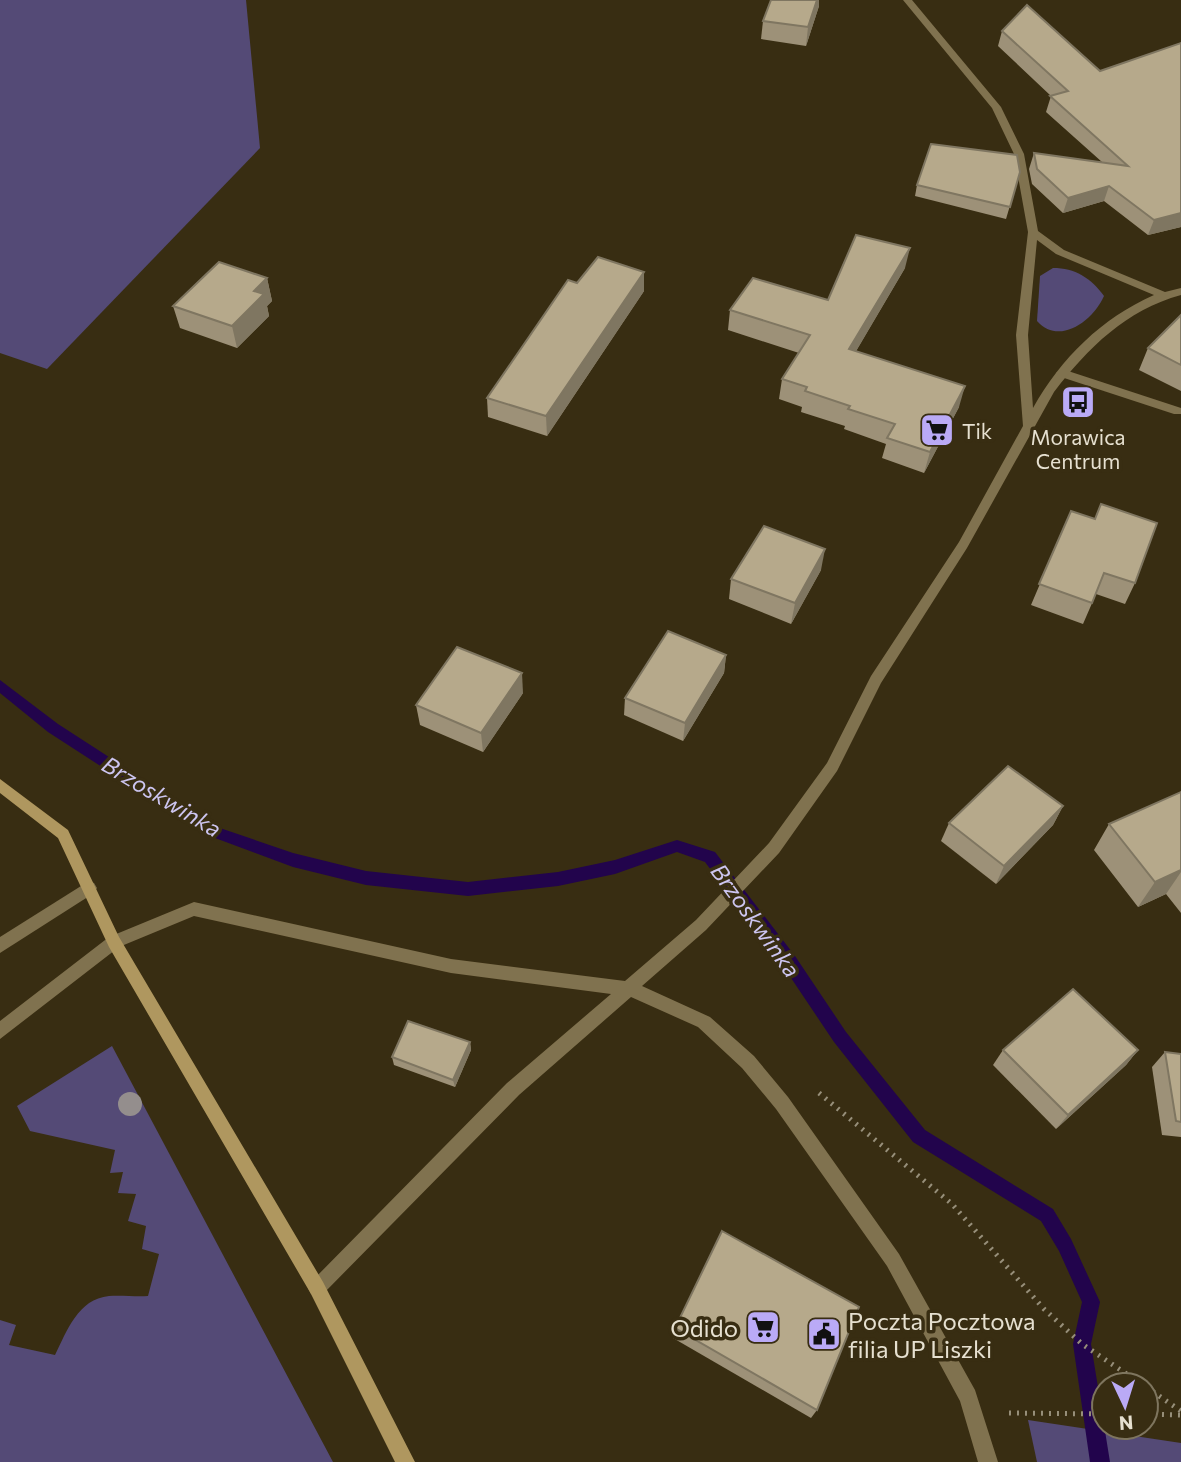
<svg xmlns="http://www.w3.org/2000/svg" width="1181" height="1462" viewBox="0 0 1181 1462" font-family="Commissioner,sans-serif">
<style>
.green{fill:#544a76}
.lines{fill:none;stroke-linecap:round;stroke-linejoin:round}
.stream{fill:#22044c;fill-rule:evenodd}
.path{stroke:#978f7a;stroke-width:5;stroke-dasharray:2 6;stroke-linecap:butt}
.lane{fill:#80724f;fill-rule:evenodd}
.street{fill:#80724f;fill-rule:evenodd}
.secondary{fill:#af975f;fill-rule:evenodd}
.tree{fill:#948e8d}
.wall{fill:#9d9178}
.shaded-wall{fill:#7f7661}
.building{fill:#b6a98b;stroke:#7f7661;stroke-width:2}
.labels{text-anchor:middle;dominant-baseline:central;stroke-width:7;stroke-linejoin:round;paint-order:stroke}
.poi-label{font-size:21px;fill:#e6e0d0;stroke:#382d12;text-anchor:start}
.water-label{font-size:23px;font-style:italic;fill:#cdc5f0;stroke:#382d12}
.near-poi-label{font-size:24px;fill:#e6e0d0;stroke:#382d12;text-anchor:start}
</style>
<rect width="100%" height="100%" fill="#382d12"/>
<!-- green -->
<g class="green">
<polygon points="0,0 246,0 260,148 47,369 0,353"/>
<path d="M1053,268C1075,268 1091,278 1104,296C1093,321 1059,346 1037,321L1040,276Z"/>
<path d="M112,1046L333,1462H0V1320L16,1325L9,1345L55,1355C67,1331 78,1299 109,1296C122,1295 136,1297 148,1296L159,1254L142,1249L146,1226L128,1221L136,1194L118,1193L123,1172L110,1173L115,1150L30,1131L17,1106Z"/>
<polygon points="1028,1420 1181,1443 1181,1462 1037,1462"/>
</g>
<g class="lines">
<!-- stream -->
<polygon class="stream" points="0,680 58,724 217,827 293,853 366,871 468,882 558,872 615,860 677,840 715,852 795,956 846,1032 925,1130 1053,1209 1071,1239 1100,1302 1091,1344 1110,1462 1090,1462 1073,1344 1082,1302 1059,1251 1041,1221 913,1142 834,1042 783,966 705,862 677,852 615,874 558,886 468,896 366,885 293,867 207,835 48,732 0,693"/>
<!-- path -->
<g class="path">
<polyline points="819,1093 952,1204 1044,1309 1082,1344 1143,1385"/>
<polyline points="1146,1387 1181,1411"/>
<polyline points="1009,1413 1104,1414"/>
<polyline points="1146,1414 1181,1415"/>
</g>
<!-- lane -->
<g class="lane">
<polygon points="1062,369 1181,408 1181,414 1174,414 1058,376 1056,373"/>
<polygon points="89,881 94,883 97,888 94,893 0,953 0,937"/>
</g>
<!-- street -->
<path class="street" d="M903,0H912L1001,107L1024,154L1038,231L1064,250L1165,292L1181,288V295C1126,310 1088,348 1054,392L967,548L881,683L837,771L779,853L706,930L642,986L710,1017L754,1056L788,1097L899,1254L975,1390L998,1462H978L960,1401L887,1266L776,1109L742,1068L698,1027L631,997L519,1095L323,1294L317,1297L311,1294L308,1288L311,1282L507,1083L611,994L451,973L194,916L119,947L0,1039V1021L109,937L194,902L451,959L625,981L696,920L769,843L827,763L871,676L959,542L1023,426L1016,335L1028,232L1014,154L992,108ZM1037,240L1056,254L1154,295C1102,318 1061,358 1033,408L1028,335Z"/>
<!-- secondary -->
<polygon class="secondary" points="0,779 68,830 119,937 323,1282 415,1462 395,1462 311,1294 109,947 58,838 0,793"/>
</g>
<!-- trees -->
<circle class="tree" cx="130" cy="1104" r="12"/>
<!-- wall -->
<g class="wall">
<polygon points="771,0 819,0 819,6 806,46 761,39 763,21"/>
<polygon points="1002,31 1100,71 1181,43 1181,227 1148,235 1104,201 1063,213 1032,184 1029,169 1034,153 1102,162 1046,112 1051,96 998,46"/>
<polygon points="1020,172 1006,219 915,196 917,185"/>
<polygon points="905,268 856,351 959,407 924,473 882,458 886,444 844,429 845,426 801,412 802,407 779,399 782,379 799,353 728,330 730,310 828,300"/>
<polygon points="644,272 644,291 547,436 488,417 487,398 577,283"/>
<polygon points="267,278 272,301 267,306 269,316 237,348 180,328 173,306"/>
<polygon points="1181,315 1181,391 1139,370 1148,348"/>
<polygon points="1071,511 1135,583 1125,604 1096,594 1083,624 1031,605"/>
<polygon points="821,570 791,624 729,599 731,579"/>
<polygon points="726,655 724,673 683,741 624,715 625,698"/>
<polygon points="523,693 483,752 420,725 416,705"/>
<polygon points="1181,792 1181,913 1166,894 1138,907 1094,850 1109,824"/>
<polygon points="1063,806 1053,825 996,884 941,841 949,823"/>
<polygon points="470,1042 471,1050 455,1087 394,1065 392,1057"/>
<polygon points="1003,1050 1138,1050 1126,1065 1056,1129 993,1065"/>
<polygon points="1165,1052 1181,1054 1181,1137 1162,1135 1152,1067"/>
<polygon points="675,1328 817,1410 811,1418 673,1338"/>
</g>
<!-- shaded-wall -->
<g class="shaded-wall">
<polygon points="817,0 819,0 819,6 806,46 808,27"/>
<polygon points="1109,186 1104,201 1063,213 1068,198"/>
<polygon points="1181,213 1181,227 1148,235 1154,220"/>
<polygon points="910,248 905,268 845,370 849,349"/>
<polygon points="644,272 644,291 547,436 546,416"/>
<polygon points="267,278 272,301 267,306 269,316 237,348 232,326 254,291"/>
<polygon points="965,386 959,407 924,473 930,452"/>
<polygon points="825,549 821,570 791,624 795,603"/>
<polygon points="726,655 724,673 683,741 685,723"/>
<polygon points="522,673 523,693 483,752 481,733"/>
<polygon points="1063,806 1053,825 996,884 1004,866"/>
<polygon points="1181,870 1181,872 1166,894 1138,907 1155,882"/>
<polygon points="470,1042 471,1050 455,1087 453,1080"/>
<polygon points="1138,1050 1126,1065 1056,1129 1068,1115"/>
</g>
<!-- building -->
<g class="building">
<polygon points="771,0 817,0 808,27 763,21"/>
<polygon points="1027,5 1100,71 1181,43 1181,213 1154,220 1109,186 1068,198 1037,169 1034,153 1128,166 1050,96 1068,91 1002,31"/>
<polygon points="931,144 1017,155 1020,172 1010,207 917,185"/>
<polygon points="856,235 910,248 849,349 965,386 930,452 887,438 895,424 848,409 850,406 805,391 807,387 782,379 810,335 730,310 753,278 828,300"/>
<polygon points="598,257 644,272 546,416 487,398 568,280 577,283"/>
<polygon points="219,262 267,278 254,291 264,294 232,326 173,306"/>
<polygon points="1181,315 1181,365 1148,348"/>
<polygon points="1101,504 1157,523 1135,583 1104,573 1092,603 1039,584 1071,511 1095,519"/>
<polygon points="764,526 825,549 795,603 731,579"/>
<polygon points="668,631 726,655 685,723 625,698"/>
<polygon points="457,647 522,673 481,733 416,705"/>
<polygon points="1008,766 1063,806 1004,866 949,823"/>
<polygon points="1181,792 1181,870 1155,882 1109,824"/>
<polygon points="1073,989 1138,1050 1068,1115 1003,1050"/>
<polygon points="408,1021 470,1042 453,1080 392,1057"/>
<polygon points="1165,1052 1181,1054 1181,1122 1176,1121"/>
<polygon points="722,1231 859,1307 817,1410 675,1328"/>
</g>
<!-- icons -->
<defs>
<g id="bus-square" transform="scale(1.75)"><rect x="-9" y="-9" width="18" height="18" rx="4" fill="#baaaf6" stroke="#382d12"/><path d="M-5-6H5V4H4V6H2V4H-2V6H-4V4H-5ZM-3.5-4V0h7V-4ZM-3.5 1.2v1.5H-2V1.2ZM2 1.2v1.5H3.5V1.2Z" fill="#111"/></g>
<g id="supermarket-square" transform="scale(1.75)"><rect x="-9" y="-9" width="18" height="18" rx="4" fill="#baaaf6" stroke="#382d12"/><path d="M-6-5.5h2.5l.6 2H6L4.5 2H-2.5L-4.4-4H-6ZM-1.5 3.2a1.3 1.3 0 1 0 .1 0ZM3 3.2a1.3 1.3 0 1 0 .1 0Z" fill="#111"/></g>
<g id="civic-square" transform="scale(1.75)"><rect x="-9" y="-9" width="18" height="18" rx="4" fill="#baaaf6" stroke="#382d12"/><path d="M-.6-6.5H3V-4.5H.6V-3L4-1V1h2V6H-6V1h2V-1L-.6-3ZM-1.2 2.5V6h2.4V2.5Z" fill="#111"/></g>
</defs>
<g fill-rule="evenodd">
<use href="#bus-square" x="1078" y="402"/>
<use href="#supermarket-square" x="937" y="430"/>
<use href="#supermarket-square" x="763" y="1327"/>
<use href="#civic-square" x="824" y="1334"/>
</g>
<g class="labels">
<!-- poi labels -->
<g class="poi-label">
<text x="962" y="430">Tik</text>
<text x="1078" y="436" text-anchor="middle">Morawica<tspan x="1078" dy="24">Centrum</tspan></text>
</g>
<!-- water labels -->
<g class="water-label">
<text transform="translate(162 796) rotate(31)">Brzoskwinka</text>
<text transform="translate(756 920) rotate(54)">Brzoskwinka</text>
</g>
<!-- near-poi labels -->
<g class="near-poi-label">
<text x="848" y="1320">Poczta Pocztowa<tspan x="848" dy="28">filia UP Liszki</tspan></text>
<text x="738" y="1327" text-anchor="end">Odido</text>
</g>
</g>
<!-- north arrow -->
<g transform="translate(1125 1406) rotate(176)"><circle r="33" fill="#382d12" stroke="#7e755e" stroke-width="2"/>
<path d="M0-5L12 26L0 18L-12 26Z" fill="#baaaf6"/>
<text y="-10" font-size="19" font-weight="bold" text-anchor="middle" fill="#e6e0d0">N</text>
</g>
</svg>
